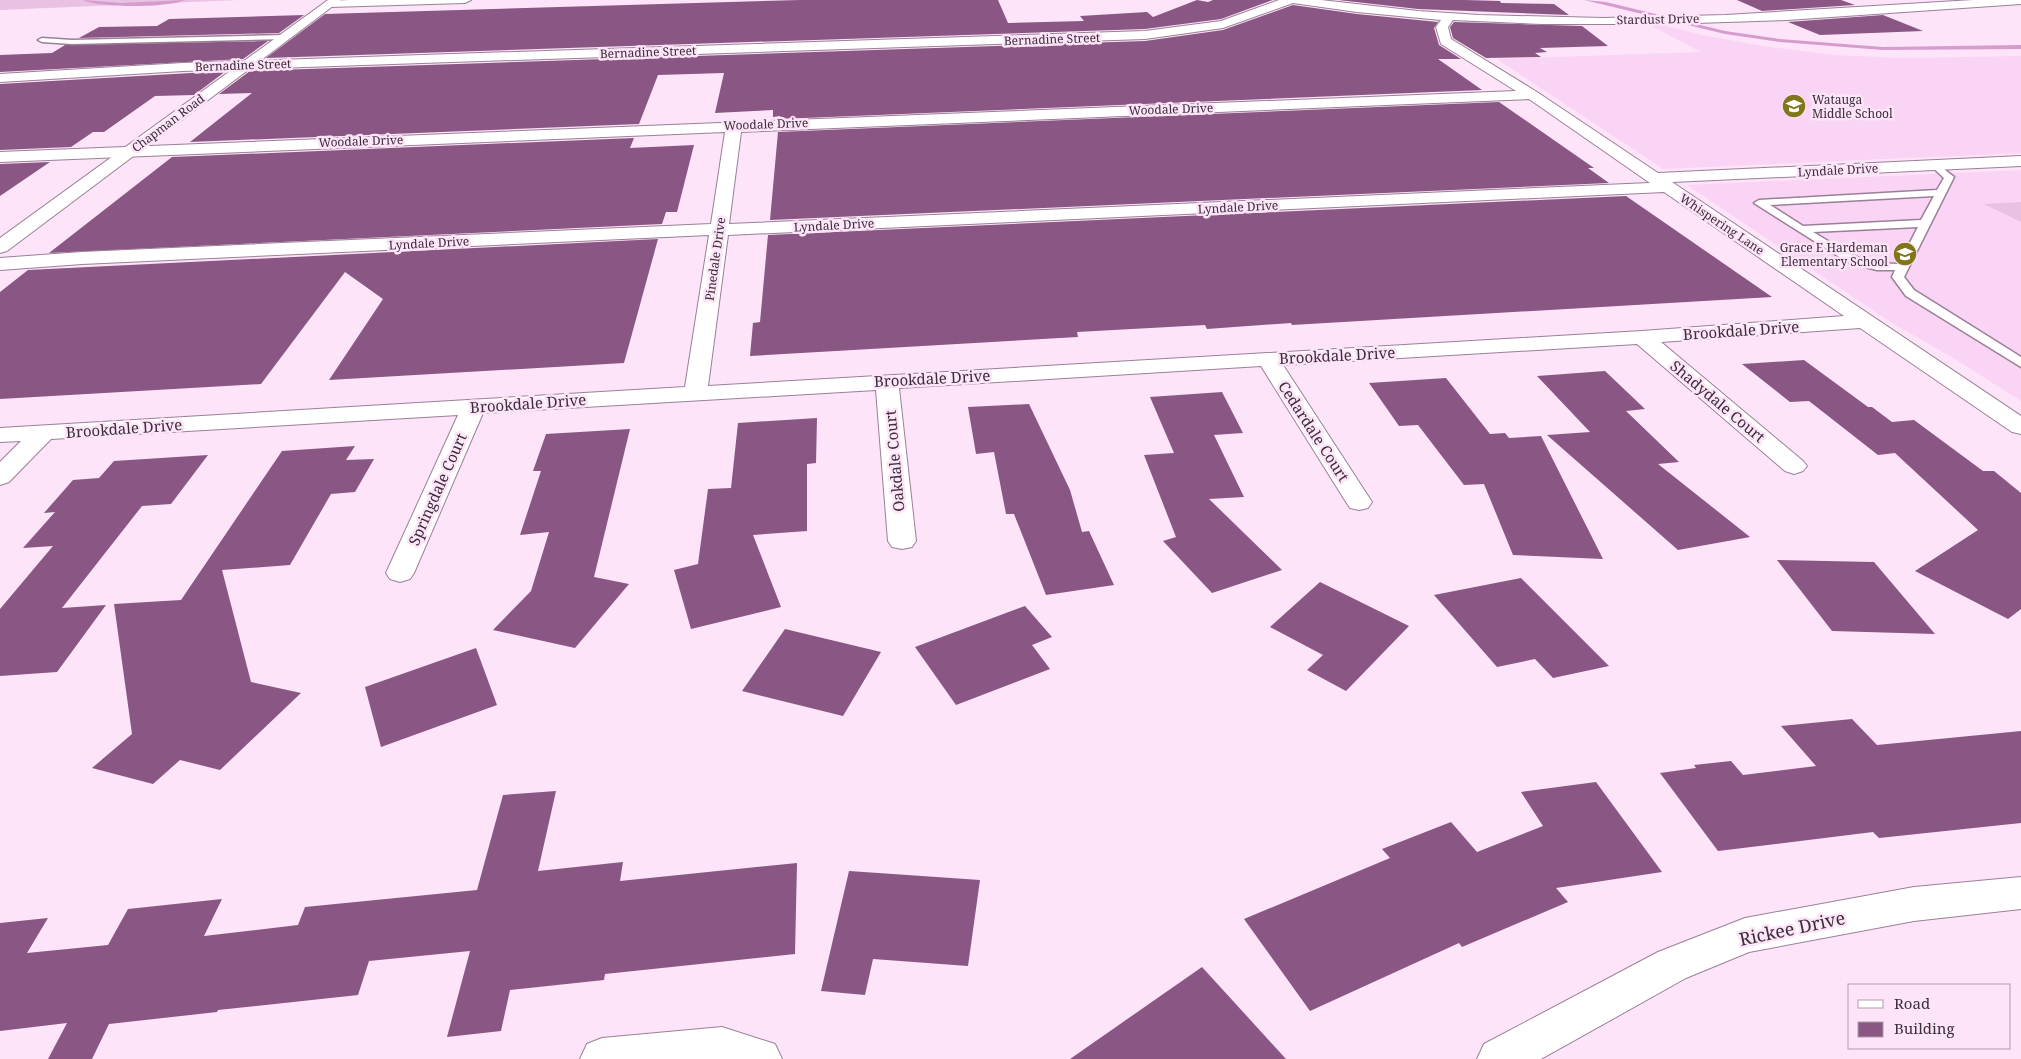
<svg xmlns="http://www.w3.org/2000/svg" width="2021" height="1059" viewBox="0 0 2021 1059" font-family="'Noto Serif',serif">
<style>
.built{fill:#fad4f4}
.green{fill:#e9c1e3}
.lines{fill:none;stroke-linecap:round;stroke-linejoin:round}
.stream{fill:#d69cce;fill-rule:evenodd}
.building{fill:#8a5683}
.service-casing{stroke:#9b7f97;stroke-width:3}
.minor-casing{stroke:#9b7f97;stroke-width:2}
.tertiary-casing{stroke:#9b7f97;stroke-width:2}
.service{fill:#fff;fill-rule:evenodd}
.minor{fill:#fff;fill-rule:evenodd}
.tertiary{fill:#fff;fill-rule:evenodd}
.labels{text-anchor:middle;dominant-baseline:central;stroke-width:5;stroke-linejoin:round;paint-order:stroke}
.far-street-label{font-size:12px;fill:#3a2e38;stroke:#fde4f8}
.far-poi-label{font-size:12px;fill:#3a2e38;stroke:#fde4f8;text-anchor:start}
.street-label{font-size:15px;fill:#3a2e38;stroke:#fde4f8}
.near-street-label{font-size:18px;fill:#3a2e38;stroke:#fde4f8}
</style>
<rect width="100%" height="100%" fill="#fde4f8"/>
<!-- built -->
<g class="built">
<polygon points="1650,25 1661,25 1707,36 1762,46 1833,55 1902,58 2021,56 2021,153 1663,169 1497,59 1701,52"/>
<polygon points="2021,170 2021,401 1955,359 1892,323 1687,185"/>
</g>
<!-- green -->
<g class="green">
<polygon points="0,0 238,0 0,10"/>
<polygon points="2021,202 2021,222 1984,204"/>
</g>
<g class="lines">
<!-- stream -->
<g class="stream">
<path d="M83,0L121,3L185,0C168,8 100,8 83,0Z"/>
<polygon points="1584,0 1606,2 1725,31 1780,39 1883,47 2021,45 2021,49 1883,50 1780,42 1725,34"/>
</g>
</g>
<!-- building -->
<g class="building">
<polygon points="800,0 998,0 1008,23 1084,21 1080,16 1147,12 1153,17 1197,0 1208,2 1213,0 1273,0 1221,19 1145,29 266,58 325,14"/>
<polygon points="1338,0 1465,0 1500,1 1501,3 1554,4 1569,15 1418,9"/>
<polygon points="1737,0 1841,0 1855,5 1762,11"/>
<polygon points="1293,5 1357,14 1438,22 1434,28 1439,45 1461,59 1438,59 1482,90 780,119 780,116 773,117 773,110 715,113 724,73 658,75 639,124 190,142 252,93 219,94 250,71 1145,41 1223,30"/>
<polygon points="304,15 279,33 79,38 99,27 157,26 169,19"/>
<polygon points="1883,15 1923,31 1820,35 1788,22"/>
<polygon points="1454,22 1582,26 1608,46 1540,48 1547,52 1535,53 1541,57 1486,58 1453,38 1450,27"/>
<polygon points="268,41 243,59 0,72 0,55 52,53 65,45"/>
<polygon points="226,71 194,95 155,96 104,132 93,132 71,147 0,150 0,84"/>
<polygon points="1499,102 1594,168 1588,168 1609,183 770,220 778,132"/>
<polygon points="634,138 630,148 694,145 677,212 666,212 662,224 49,253 172,157"/>
<polygon points="50,162 0,196 0,164"/>
<polygon points="1626,196 1772,297 1292,325 1291,323 1207,329 1205,325 1077,332 1078,337 750,356 753,323 760,322 768,235"/>
<polygon points="658,239 624,363 329,380 383,299 345,272 261,384 0,399 0,292 28,270"/>
<polygon points="1804,360 1868,407 1872,407 1892,422 1914,420 1983,471 1994,471 2021,493 2021,609 2008,619 1915,571 1978,530 1895,453 1878,455 1809,401 1790,402 1742,364"/>
<polygon points="1605,371 1645,409 1626,411 1679,462 1658,464 1750,537 1678,550 1547,435 1590,432 1537,376"/>
<polygon points="1446,378 1490,434 1505,433 1509,438 1541,436 1603,559 1513,555 1484,484 1464,485 1418,425 1399,426 1369,383"/>
<polygon points="1222,392 1243,433 1214,435 1244,497 1209,499 1282,570 1212,593 1163,541 1176,537 1144,455 1174,453 1150,397"/>
<polygon points="1029,404 1070,490 1082,532 1089,531 1114,585 1046,595 1014,514 1006,514 994,452 976,454 968,407"/>
<polygon points="817,418 816,463 807,464 807,531 753,535 781,607 691,629 674,570 698,564 708,489 731,488 738,423"/>
<polygon points="630,429 594,577 629,584 575,648 493,630 531,591 549,532 520,535 541,471 533,471 546,434"/>
<polygon points="355,446 346,460 374,459 355,492 331,494 290,565 222,570 251,682 301,693 220,770 180,760 153,784 92,768 132,734 114,604 181,600 282,451"/>
<polygon points="208,455 171,504 142,506 62,608 106,605 57,672 0,676 0,609 53,546 23,548 55,512 44,513 73,480 99,478 114,461"/>
<polygon points="1777,560 1874,562 1935,634 1832,631"/>
<polygon points="1521,578 1609,666 1553,678 1535,659 1497,667 1434,595"/>
<polygon points="1320,582 1409,626 1346,691 1307,670 1323,655 1270,627"/>
<polygon points="1025,606 1052,637 1032,645 1050,669 956,705 915,647"/>
<polygon points="785,629 881,652 843,716 742,691"/>
<polygon points="476,648 497,705 381,747 365,687"/>
<polygon points="1852,719 1877,745 2021,731 2021,823 1879,838 1873,832 1718,851 1660,773 1696,768 1694,765 1731,761 1743,775 1816,766 1781,726"/>
<polygon points="1596,782 1662,872 1556,888 1568,902 1462,947 1459,943 1310,1011 1244,919 1390,858 1382,849 1451,822 1477,852 1543,826 1521,792"/>
<polygon points="556,791 538,871 623,862 620,881 797,863 795,954 605,974 604,980 510,990 501,1031 447,1037 470,951 369,961 358,995 218,1010 217,1012 109,1024 92,1059 48,1059 67,1023 0,1031 0,923 48,918 27,953 108,945 128,909 222,899 204,936 298,925 305,907 477,890 503,795"/>
<polygon points="849,871 980,880 968,966 873,959 865,995 821,991"/>
<polygon points="1202,967 1286,1059 1070,1059"/>
</g>
<g class="lines">
<!-- service casing -->
<g class="service-casing">
<g id="service">
<polygon points="285,35 289,37 288,39 72,44 42,42 38,40 42,38 72,40"/>
<path d="M1935,162L1954,177L1904,277L1914,290L2021,357V367L1906,296L1892,277L1895,270H1877L1849,263L1754,203L1759,200L1937,190L1944,178L1930,165ZM1934,196L1921,220L1803,226L1770,205ZM1918,227L1899,264C1858,264 1847,252 1813,232Z"/>
</g>
</g>
<!-- minor casing -->
<g class="minor-casing">
<g id="minor">
<polygon points="349,0 471,0 465,3 330,7 324,4 330,1"/>
<path d="M1279,0H1321L1418,11L1479,15L1603,18L1726,15L1973,0H2021V4L1787,20L1665,24H1541L1453,20L1448,27L1451,39L1537,92L1658,173L2021,156V166L1672,182L2021,416V434L2012,432L1860,328L1661,342L1803,461L1807,466L1803,471L1794,474L1785,471L1637,344L1283,365L1372,502L1368,508L1359,510L1350,508L1346,502L1261,366L899,388L916,541L912,547L902,549L892,547L888,541L876,390L483,413L414,573L410,579L400,582L390,579L386,573L458,415L51,439L9,482L0,485V462L21,441L0,442V428L685,387L709,235L82,264L0,270V258L82,252L711,224L725,132L0,162V152L1516,91L1441,44L1436,27L1441,20L1357,12L1293,3L1223,28L1145,39L183,71L0,82V74L183,63L1145,31L1221,21ZM1529,99L1650,183L729,224L741,132ZM1664,192L1844,316L1642,331L708,386L728,235Z"/>
<polygon points="2021,877 2021,909 1914,921 1749,952 1686,978 1541,1059 1477,1059 1484,1044 1658,952 1745,918 1914,887"/>
<polygon points="722,1027 775,1044 782,1059 580,1059 587,1044 602,1038"/>
</g>
</g>
<!-- tertiary casing -->
<g class="tertiary-casing">
<polygon id="tertiary" points="328,0 341,0 7,251 0,253 0,238"/>
</g>
<!-- service -->
<use href="#service" class="service"/>
<!-- minor -->
<use href="#minor" class="minor"/>
<!-- tertiary -->
<use href="#tertiary" class="tertiary"/>
</g>
<!-- icons -->
<defs>
<g id="school-disc" transform="scale(1.25)"><circle r="9.5" fill="#817619" stroke="#fde4f8"/><path d="M0-5L7-2L0 1L-7-2ZM-4 1L0 2.5L4 1V4Q0 6-4 4Z" fill="#fff"/></g>
</defs>
<g fill-rule="evenodd">
<use href="#school-disc" x="1794" y="106"/>
<use href="#school-disc" x="1905" y="254"/>
</g>
<g class="labels">
<!-- far-street labels -->
<g class="far-street-label">
<text transform="translate(1658 19) rotate(-1)">Stardust Drive</text>
<text transform="translate(1052 39) rotate(-2)">Bernadine Street</text>
<text transform="translate(648 52) rotate(-2)">Bernadine Street</text>
<text transform="translate(243 65) rotate(-2)">Bernadine Street</text>
<text transform="translate(1171 109) rotate(-2)">Woodale Drive</text>
<text transform="translate(168 123) rotate(-37)">Chapman Road</text>
<text transform="translate(766 124) rotate(-2)">Woodale Drive</text>
<text transform="translate(361 141) rotate(-2)">Woodale Drive</text>
<text transform="translate(1838 170) rotate(-3)">Lyndale Drive</text>
<text transform="translate(1238 207) rotate(-3)">Lyndale Drive</text>
<text transform="translate(1722 224) rotate(34)">Whispering Lane</text>
<text transform="translate(834 225) rotate(-3)">Lyndale Drive</text>
<text transform="translate(429 243) rotate(-3)">Lyndale Drive</text>
<text transform="translate(715 259) rotate(-82)">Pinedale Drive</text>
</g>
<!-- far-poi labels -->
<g class="far-poi-label">
<text x="1812" y="99">Watauga<tspan x="1812" dy="14">Middle School</tspan></text>
<text x="1888" y="247" text-anchor="end">Grace E Hardeman<tspan x="1888" dy="14">Elementary School</tspan></text>
</g>
<!-- street labels -->
<g class="street-label">
<text transform="translate(1741 330) rotate(-4)">Brookdale Drive</text>
<text transform="translate(1337 355) rotate(-3)">Brookdale Drive</text>
<text transform="translate(932 378) rotate(-3)">Brookdale Drive</text>
<text transform="translate(1718 401) rotate(40)">Shadydale Court</text>
<text transform="translate(528 403) rotate(-4)">Brookdale Drive</text>
<text transform="translate(124 428) rotate(-4)">Brookdale Drive</text>
<text transform="translate(1314 431) rotate(57)">Cedardale Court</text>
<text transform="translate(894 461) rotate(-95)">Oakdale Court</text>
<text transform="translate(437 489) rotate(-66)">Springdale Court</text>
</g>
<!-- near-street labels -->
<g class="near-street-label">
<text transform="translate(1792 928) rotate(-12)">Rickee Drive</text>
</g>
</g>
<!-- legend -->
<rect x="1848" y="984" width="162" height="65" fill="#fde4f8" stroke="#af9bab"/>
<rect x="1858" y="1000" width="25" height="8" fill="#ffffff" stroke="#af9bab"/>
<text x="1894" y="1009" font-size="15" fill="#3a2e38">Road</text>
<rect x="1858" y="1022" width="25" height="15" fill="#8a5683" stroke="#af9bab"/>
<text x="1894" y="1034" font-size="15" fill="#3a2e38">Building</text>
</svg>
